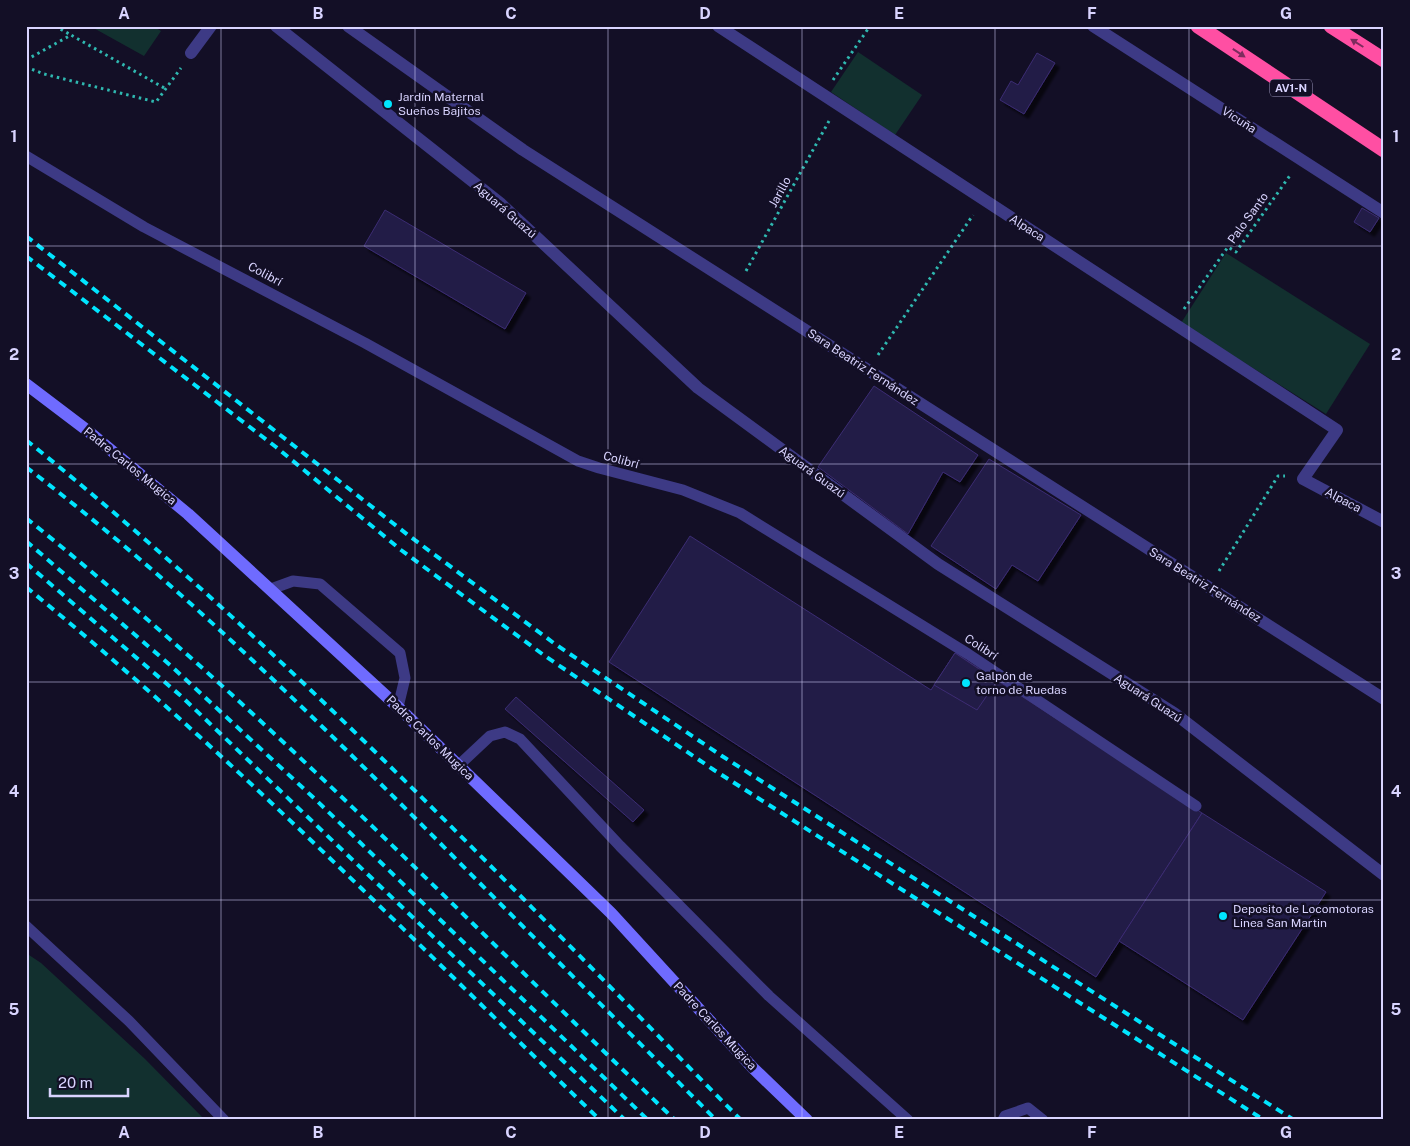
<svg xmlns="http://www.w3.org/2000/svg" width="1410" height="1146" viewBox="0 0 1410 1146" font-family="'Public Sans',sans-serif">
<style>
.green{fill:#12302f}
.building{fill:#241b47;stroke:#3b2d73;filter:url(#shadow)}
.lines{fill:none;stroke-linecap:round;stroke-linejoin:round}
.path{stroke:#2fb8b0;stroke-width:3;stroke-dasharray:2.5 4;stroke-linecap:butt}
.lane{stroke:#3d3a85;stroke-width:11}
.street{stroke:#3d3a85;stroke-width:12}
.secondary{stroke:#6f6bff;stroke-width:12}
.highway{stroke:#ff4fa3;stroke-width:15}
.rail{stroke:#00e5ff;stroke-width:4;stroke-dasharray:8 6;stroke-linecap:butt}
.oneway{fill:#7d2c5e}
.grid{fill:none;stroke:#d9d4ff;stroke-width:1;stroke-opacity:0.55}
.poi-dot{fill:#00e5ff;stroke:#130f26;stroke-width:2}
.labels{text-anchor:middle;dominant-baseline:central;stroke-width:5;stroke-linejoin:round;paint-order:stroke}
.shield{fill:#130f26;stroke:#9e99be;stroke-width:1}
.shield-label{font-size:11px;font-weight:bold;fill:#d9d4ff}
.poi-label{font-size:12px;fill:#d9d4ff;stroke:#130f26;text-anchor:start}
.street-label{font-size:12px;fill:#d9d4ff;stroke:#130f26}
.neatline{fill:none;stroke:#d9d4ff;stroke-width:2}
.grid-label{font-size:16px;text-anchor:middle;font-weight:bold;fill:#d9d4ff}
</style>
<defs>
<filter id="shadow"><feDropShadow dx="4.5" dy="4.5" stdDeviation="1" flood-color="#0009"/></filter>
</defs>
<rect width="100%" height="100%" fill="#130f26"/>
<!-- green -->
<g class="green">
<polygon points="90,26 153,26 161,31 144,56"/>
<polygon points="858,52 922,95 895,135 831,92"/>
<polygon points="1226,253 1370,344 1326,414 1181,323"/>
<polygon points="26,953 41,963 145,1059 205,1120 26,1120"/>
</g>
<!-- building -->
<g class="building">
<polygon points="1037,53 1055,63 1024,114 1000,100 1011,81 1018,85"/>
<polygon points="1362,208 1379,218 1370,232 1354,222"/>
<polygon points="385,210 526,293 505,329 364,246"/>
<polygon points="874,386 978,455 960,482 943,472 908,534 818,467"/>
<polygon points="989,459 1081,515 1038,581 1012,565 996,589 931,546"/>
<polygon points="690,536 931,690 955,653 1202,813 1096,977 609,662"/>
<polygon points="955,653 997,681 977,710 934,685"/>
<polygon points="516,697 644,810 633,822 505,709"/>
<polygon points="1202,813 1326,892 1243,1020 1119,941"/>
</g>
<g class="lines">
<!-- path -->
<g class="path">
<polyline points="55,26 71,35"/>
<polyline points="26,60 71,35 166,89"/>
<polyline points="26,67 44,74 156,102 181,68"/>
<polyline points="833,80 870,26"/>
<polyline points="746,271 829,121"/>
<polyline points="1184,309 1228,247 1236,252 1291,174"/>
<polyline points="878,355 973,215"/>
<polyline points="1219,571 1278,476 1285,476"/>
</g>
<!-- lane -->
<g class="lane">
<polyline points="26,156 144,227 365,343 578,461 599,468 683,490 740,513 968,654 1196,806"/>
<polyline points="271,589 293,581 320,584 400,653 405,678 398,707"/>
<polyline points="458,766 490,736 505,732 520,739 620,846 769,996 908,1120"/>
<polyline points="26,926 129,1021 224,1120"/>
<polyline points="1003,1120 1005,1116 1028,1108 1043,1120"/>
</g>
<!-- street -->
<g class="street">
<polyline points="276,26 500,203 698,388 938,564 1174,713 1384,875"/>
<polyline points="348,26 523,150 1384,699"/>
<polyline points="718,26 1337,430 1303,479 1384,522"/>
<polyline points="1093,26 1384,213"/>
<polyline points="191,53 211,26"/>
</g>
<!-- secondary -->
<polyline class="secondary" points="26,384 88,431 188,514 398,707 611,913 753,1068 807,1120"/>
<!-- highway -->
<g class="highway">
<polyline points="1198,26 1384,150"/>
<polyline points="1331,26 1384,60"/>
</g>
<!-- rail -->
<g class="rail">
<polyline points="26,236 408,535 555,644 722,756 1294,1120"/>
<polyline points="26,256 276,447 401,550 545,656 714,770 1264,1120"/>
<path d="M26,440C283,646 510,886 741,1120"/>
<path d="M26,467C173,579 306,709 436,839C529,933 623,1026 716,1120"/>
<path d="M26,518C257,703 462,916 675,1120"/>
<polyline points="26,541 170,665 316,800 648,1120"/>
<polyline points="26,563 181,696 625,1120"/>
<path d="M26,587C229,752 412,939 600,1120"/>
</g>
</g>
<!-- one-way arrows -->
<defs><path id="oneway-solid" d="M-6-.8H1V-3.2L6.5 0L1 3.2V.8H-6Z" transform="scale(1.25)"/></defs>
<g class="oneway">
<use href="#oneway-solid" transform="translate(1357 43) rotate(-148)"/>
<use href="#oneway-solid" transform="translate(1239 53) rotate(34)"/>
</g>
<!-- grid -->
<path class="grid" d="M221,26V1120M415,26V1120M608,26V1120M802,26V1120M995,26V1120M1189,26V1120M26,246H1384M26,464H1384M26,682H1384M26,900H1384"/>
<!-- markers -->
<g class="poi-dot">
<circle cx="388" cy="104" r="5"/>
<circle cx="966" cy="683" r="5"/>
<circle cx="1223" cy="916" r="5"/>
</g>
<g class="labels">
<!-- shield labels -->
<rect class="shield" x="1270" y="79.5" width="42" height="17" rx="4"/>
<g class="shield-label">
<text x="1291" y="88">AV1-N</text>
</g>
<!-- poi labels -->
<g class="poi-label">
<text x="398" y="97">Jardín Maternal<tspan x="398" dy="14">Sueños Bajitos</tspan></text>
<text x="976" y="676">Galpón de<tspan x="976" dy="14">torno de Ruedas</tspan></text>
<text x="1233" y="909">Deposito de Locomotoras<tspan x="1233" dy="14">Linea San Martin</tspan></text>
</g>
<!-- street labels -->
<g class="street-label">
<text transform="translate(1239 120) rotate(33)">Vicuña</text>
<text transform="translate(780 192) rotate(-61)">Jarillo</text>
<text transform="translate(505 210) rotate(41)">Aguará Guazú</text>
<text transform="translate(1248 218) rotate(-54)">Palo Santo</text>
<text transform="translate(1027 228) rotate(33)">Alpaca</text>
<text transform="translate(265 274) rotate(28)">Colibrí</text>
<text transform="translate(863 367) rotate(33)">Sara Beatriz Fernández</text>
<text transform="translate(621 460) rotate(15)">Colibrí</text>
<text transform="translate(130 466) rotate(39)">Padre Carlos Mugica</text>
<text transform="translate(812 472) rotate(36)">Aguará Guazú</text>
<text transform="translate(1343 500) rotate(28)">Alpaca</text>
<text transform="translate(1205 585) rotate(32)">Sara Beatriz Fernández</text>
<text transform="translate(981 647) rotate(33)">Colibrí</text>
<text transform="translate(1148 698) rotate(33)">Aguará Guazú</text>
<text transform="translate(430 738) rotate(44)">Padre Carlos Mugica</text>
<text transform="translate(715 1026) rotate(47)">Padre Carlos Mugica</text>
</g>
</g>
<!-- border -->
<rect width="1410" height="1146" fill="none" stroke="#130f26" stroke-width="55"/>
<!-- scale -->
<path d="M50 1088v8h78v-8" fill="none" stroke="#d9d4ff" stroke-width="2.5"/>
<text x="58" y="1088" font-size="15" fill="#d9d4ff" stroke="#130f26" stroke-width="4" paint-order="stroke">20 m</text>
<rect x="28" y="28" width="1354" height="1090" class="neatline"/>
<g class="grid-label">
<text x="124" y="19">A</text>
<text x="318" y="19">B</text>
<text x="511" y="19">C</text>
<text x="705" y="19">D</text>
<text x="899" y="19">E</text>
<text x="1092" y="19">F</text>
<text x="1286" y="19">G</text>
<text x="14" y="142">1</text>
<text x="1396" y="142">1</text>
<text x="14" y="360">2</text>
<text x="1396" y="360">2</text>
<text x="14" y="579">3</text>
<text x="1396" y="579">3</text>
<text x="14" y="797">4</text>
<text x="1396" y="797">4</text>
<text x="14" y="1015">5</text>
<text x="1396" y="1015">5</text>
<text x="124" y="1138">A</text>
<text x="318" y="1138">B</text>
<text x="511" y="1138">C</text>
<text x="705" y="1138">D</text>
<text x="899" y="1138">E</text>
<text x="1092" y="1138">F</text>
<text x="1286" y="1138">G</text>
</g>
</svg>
